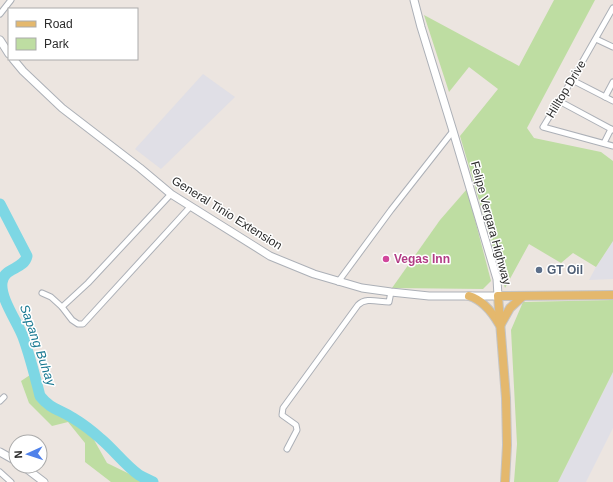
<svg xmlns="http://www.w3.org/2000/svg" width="613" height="482" viewBox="0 0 613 482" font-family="Arial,sans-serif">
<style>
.industrial{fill:#e0dfe6}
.green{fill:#bedda2}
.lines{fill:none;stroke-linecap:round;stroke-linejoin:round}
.river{stroke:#7dd7e4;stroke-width:11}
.street-casing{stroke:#acb0b7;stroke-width:7}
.secondary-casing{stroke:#acb0b7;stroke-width:9}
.primary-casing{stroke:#c4c4c4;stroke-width:10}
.street{stroke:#fff;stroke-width:5}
.secondary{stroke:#fff;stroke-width:7}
.primary{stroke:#e4b86d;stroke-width:8}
.hotel-dot{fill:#d1479c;stroke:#fff;stroke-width:1.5}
.service-dot{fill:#5c6f8a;stroke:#fff;stroke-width:1.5}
.labels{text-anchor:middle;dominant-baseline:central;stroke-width:3;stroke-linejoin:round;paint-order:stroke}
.street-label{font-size:12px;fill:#2c2c2c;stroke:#fff}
.hotel-label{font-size:12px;font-weight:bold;fill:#b23c85;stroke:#fff;text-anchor:start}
.service-label{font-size:12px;font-weight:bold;fill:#4e5e75;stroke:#fff;text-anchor:start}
.water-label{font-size:13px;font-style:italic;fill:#1a7992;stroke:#fff}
</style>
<rect width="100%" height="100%" fill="#ece5e0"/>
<!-- industrial -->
<g class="industrial">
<polygon points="203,74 235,97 161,169 135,149"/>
<polygon points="613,241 613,279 589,280 596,267"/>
<polygon points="613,372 613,428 586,482 558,482"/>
</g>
<!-- green -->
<g class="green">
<polygon points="554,0 595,0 527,128 534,138 601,152 613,161 613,241 596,267 573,253 561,263 529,244 505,288 460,136 498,89 469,67 449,92 424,15 519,66"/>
<polygon points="467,189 491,281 483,289 392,288 440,220"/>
<polygon points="613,300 613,372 558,482 514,482 517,444 511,330 523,302"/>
<polygon points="30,375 40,403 89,431 107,463 146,482 111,482 85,462 85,443 68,422 52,426 29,403 21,381"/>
</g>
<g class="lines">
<!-- river -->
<path class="river" d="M0,204L27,256C24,270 3,267 2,283C0,298 18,323 23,337C30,356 35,376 40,396C51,410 60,409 73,418C83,424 92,431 101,439C114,450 125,465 139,475C144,478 149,480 153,482"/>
<!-- street casing -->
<g class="street-casing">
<g id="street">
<polyline points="613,8 572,80 543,127 613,146"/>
<polyline points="0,14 11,0"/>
<polyline points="596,39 613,47"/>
<polyline points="572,80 613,101"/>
<polyline points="605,97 613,82"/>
<polyline points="559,101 613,130"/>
<polyline points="604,143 611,129"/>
<polyline points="338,282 391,210 453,131"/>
<polyline points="42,293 51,297 62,307 88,283 171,194"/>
<polyline points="62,307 72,320 78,324 83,324 190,207"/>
<polyline points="0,401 4,397"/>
<path d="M287,449L297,430L296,425L282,415L283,408L358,305C366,297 378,302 389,302L391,292"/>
<polyline points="0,472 11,482"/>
</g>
</g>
<!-- secondary casing -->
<g class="secondary-casing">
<g id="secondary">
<polyline points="0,40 9,54"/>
<polyline points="13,59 23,71 62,108 140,168 171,194 270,256 314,274 362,288 391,292 429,296 498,296 497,279 453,131 421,27 414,0"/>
<polyline points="0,452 16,461"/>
<polyline points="23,466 44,482"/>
</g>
</g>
<!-- primary casing -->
<g class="primary-casing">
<g id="primary">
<path d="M469,296C483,300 492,312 499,324"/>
<polyline points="501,324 510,308 522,297"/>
<polyline points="505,482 507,445 506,398 498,296 613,295"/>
</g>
</g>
<!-- street -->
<use href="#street" class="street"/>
<!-- secondary -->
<use href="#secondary" class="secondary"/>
<!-- primary -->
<use href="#primary" class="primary"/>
</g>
<!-- markers -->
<circle class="hotel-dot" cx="386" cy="259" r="4"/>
<circle class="service-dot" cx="539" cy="270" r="4"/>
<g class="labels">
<!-- street labels -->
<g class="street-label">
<text transform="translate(566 89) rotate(-59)">Hilltop Drive</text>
<text transform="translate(227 213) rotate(32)">General Tinio Extension</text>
<text transform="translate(491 223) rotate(75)">Felipe Vergara Highway</text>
</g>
<!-- hotel labels -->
<g class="hotel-label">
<text x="394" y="259">Vegas Inn</text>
</g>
<!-- service labels -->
<g class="service-label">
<text x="547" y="270">GT Oil</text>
</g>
<!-- water labels -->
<g class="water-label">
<text transform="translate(38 345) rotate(71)">Sapang Buhay</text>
</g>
</g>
<!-- legend -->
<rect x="8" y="8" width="130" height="52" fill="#ffffff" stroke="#ababab"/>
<rect x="16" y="21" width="20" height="6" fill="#e4b86d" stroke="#ababab"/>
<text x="44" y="28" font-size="12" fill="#2c2c2c">Road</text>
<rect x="16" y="38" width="20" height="12" fill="#bedda2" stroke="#ababab"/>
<text x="44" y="48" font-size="12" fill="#2c2c2c">Park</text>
<!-- north arrow -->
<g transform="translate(28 454) rotate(267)"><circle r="19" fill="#ffffff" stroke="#ababab"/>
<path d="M0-3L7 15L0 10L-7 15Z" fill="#4f81ea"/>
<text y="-6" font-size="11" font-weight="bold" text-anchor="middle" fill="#2c2c2c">N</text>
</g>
</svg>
